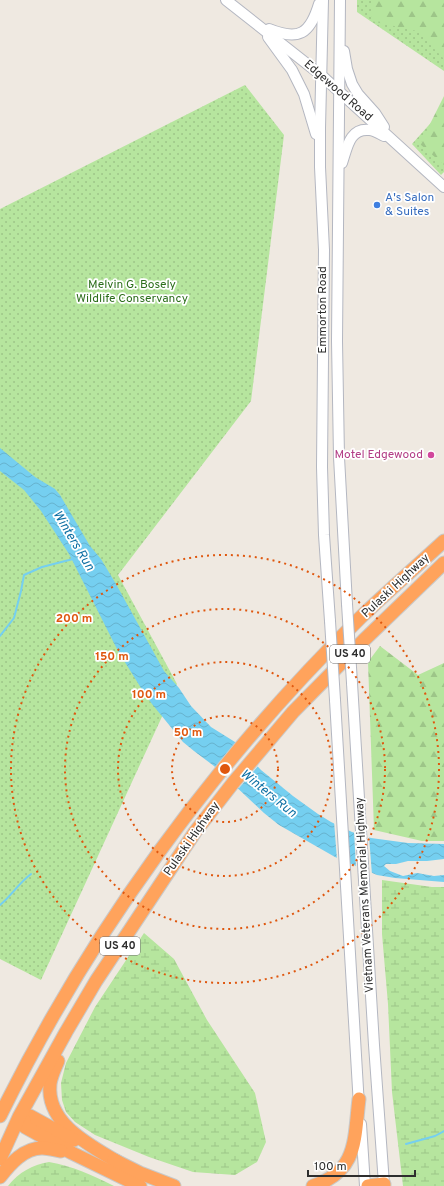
<svg xmlns="http://www.w3.org/2000/svg" width="444" height="1186" viewBox="0 0 444 1186" font-family="Overpass,sans-serif">
<style>
.grass{fill:url(#grass-dots)}
.forest{fill:url(#forest-firs)}
.wetland{fill:url(#wetland-marsh)}
.water{fill:url(#water-waves)}
.pier{fill:#efe9e1}
.lines{fill:none;stroke-linecap:round;stroke-linejoin:round}
.stream{stroke:#75cff0;stroke-width:2}
.secondary-casing{stroke:#b4b7c1;stroke-width:12}
.highway-casing{stroke:#c9c9c9;stroke-width:15}
.secondary{stroke:#fff;stroke-width:10}
.highway{stroke:#ffa35c;stroke-width:13}
.secondary-bridge-casing{stroke:#b4b7c1;stroke-width:12;stroke-linecap:butt}
.secondary-bridge{stroke:#fff;stroke-width:10}
.ring{fill:none;stroke:#df570e;stroke-width:2;stroke-dasharray:2 4}
.shop-dot{fill:#3f7fe0;stroke:#fff;stroke-width:1.5}
.hotel-dot{fill:#d1479c;stroke:#fff;stroke-width:1.5}
.labels{text-anchor:middle;dominant-baseline:central;stroke-width:3.5;stroke-linejoin:round;paint-order:stroke}
.shield{fill:#fff;stroke:#6d6d6d;stroke-width:1}
.shield-label{font-size:11px;font-weight:bold;fill:#2e2e2e}
.street-label{font-size:12px;fill:#2e2e2e;stroke:#fff}
.shop-label{font-size:12px;fill:#366cbe;stroke:#fff;text-anchor:start}
.park-label{font-size:12px;fill:#2c6e1b;stroke:#fff}
.hotel-label{font-size:12px;fill:#b23c85;stroke:#fff;text-anchor:end}
.water-label{font-size:13px;font-style:italic;fill:#0d6fa3;stroke:#fff}
.centre{fill:#df570e;stroke:#fff;stroke-width:2}
.ring-label{font-size:12px;text-anchor:middle;font-weight:bold;fill:#df570e;stroke:#fff;stroke-width:3.5;stroke-linejoin:round;paint-order:stroke}
</style>
<defs>
<pattern id="grass-dots" width="8" height="8" patternUnits="userSpaceOnUse"><rect width="8" height="8" fill="#b6e59e"/><path d="M2 2h.1M6 6h.1" fill="none" stroke="#9dc588" stroke-width="1.8" stroke-linecap="round"/></pattern>
<pattern id="forest-firs" width="22" height="20" patternUnits="userSpaceOnUse"><rect width="22" height="20" fill="#b6e59e"/><path d="M5 1l3.5 6h-7zM16 11l3.5 6h-7z" fill="#9dc588"/></pattern>
<pattern id="wetland-marsh" width="20" height="14" patternUnits="userSpaceOnUse"><rect width="20" height="14" fill="#b6e59e"/><path d="M1 5h8M5 5V1M11 12h8M15 12V8" fill="none" stroke="#9dc588"/></pattern>
<pattern id="water-waves" width="16" height="10" patternUnits="userSpaceOnUse"><rect width="16" height="10" fill="#75cff0"/><path d="M0 5q4-4 8 0t8 0" fill="none" stroke="#66b2ce"/></pattern>
</defs>
<rect width="100%" height="100%" fill="#efe9e1"/>
<!-- grass -->
<g class="grass">
<polygon points="357,0 444,0 444,71 357,12"/>
<polygon points="245,85 284,135 251,401 118,575 177,684 41,980 0,959 0,209"/>
<polygon points="444,108 444,172 441,175 412,144"/>
</g>
<!-- forest -->
<g class="forest">
<polygon points="373,0 444,0 444,59 417,31 371,21"/>
<polygon points="444,96 444,165 420,144"/>
<polygon points="380,646 418,675 444,663 444,841 422,841 374,830 368,662"/>
</g>
<!-- wetland -->
<g class="wetland">
<polygon points="382,880 432,887 444,887 444,1186 403,1186 392,1092 388,1004 382,934"/>
<polygon points="144,933 174,959 207,1020 255,1093 266,1142 257,1162 235,1175 193,1172 149,1157 95,1135 75,1122 66,1112 62,1100 61,1083 66,1063 95,1007"/>
<path d="M49,1162C73,1166 92,1175 114,1186H8C19,1172 32,1165 49,1162Z"/>
</g>
<!-- water -->
<polygon class="water" points="0,448 35,477 55,489 60,495 90,546 101,559 116,584 164,671 179,688 191,706 211,727 235,742 261,770 293,796 318,814 331,822 352,832 371,838 408,843 444,844 444,859 427,861 408,861 396,864 386,864 384,866 390,871 403,876 417,873 434,876 444,875 444,882 395,878 377,875 335,857 279,825 264,813 214,766 194,751 183,742 152,704 141,688 118,651 69,554 41,511 24,490 0,471"/>
<!-- pier -->
<g class="pier">
<polygon points="238,743 259,765 239,788 216,769"/>
<polygon points="334,821 348,828 350,865 337,860"/>
<polygon points="354,831 369,836 372,875 356,868"/>
</g>
<g class="lines">
<!-- stream -->
<g class="stream">
<polyline points="0,636 14,618 21,591 24,575 42,567 73,559"/>
<path d="M0,905C12,895 18,884 31,874"/>
<polyline points="406,1144 435,1136 444,1131"/>
</g>
<!-- secondary casing -->
<g class="secondary-casing">
<g id="secondary">
<polyline points="226,0 321,75 444,187"/>
<polyline points="323,0 320,128 320,167 324,250 322,467 324,535 330,621"/>
<polyline points="340,0 337,341 339,457 347,604"/>
<path d="M269,29C299,41 310,34 319,4"/>
<polyline points="268,37 292,70 304,94 316,134"/>
<polyline points="344,51 347,69 352,84 358,94 375,113 384,127"/>
<path d="M342,163C347,149 349,128 369,130C374,130 380,134 384,136"/>
<polyline points="352,683 374,1045 384,1184"/>
<polyline points="335,700 359,1106"/>
<polyline points="361,1124 365,1186"/>
</g>
</g>
<!-- highway casing -->
<g class="highway-casing">
<g id="highway">
<path d="M58,1061C55,1068 51,1076 50,1084C46,1125 92,1146 121,1164"/>
<path d="M0,1116C90,932 214,762 360,618C387,592 416,567 444,541"/>
<polyline points="24,1120 30,1116 74,1140"/>
<polyline points="24,1120 25,1127 72,1153 140,1186"/>
<polyline points="0,1159 19,1117 66,1032 96,981 195,832 233,783 293,712 363,641 444,563"/>
<polyline points="114,1160 140,1173 174,1186"/>
<path d="M0,1177C10,1164 24,1148 42,1148C48,1148 55,1150 61,1151"/>
<path d="M313,1186C358,1171 354,1140 359,1099"/>
<polyline points="368,1186 384,1184 384,1186"/>
</g>
</g>
<!-- secondary -->
<use href="#secondary" class="secondary"/>
<!-- highway -->
<use href="#highway" class="highway"/>
<!-- secondary-bridge casing -->
<g class="secondary-bridge-casing">
<g id="secondary-bridge">
<polyline points="347,604 352,683"/>
<polyline points="330,621 335,700"/>
</g>
</g>
<!-- secondary-bridge -->
<use href="#secondary-bridge" class="secondary-bridge"/>
</g>
<!-- distance rings -->
<g class="ring">
<circle cx="225" cy="769" r="53"/>
<circle cx="225" cy="769" r="107"/>
<circle cx="225" cy="769" r="160"/>
<circle cx="225" cy="769" r="214"/>
</g>
<!-- markers -->
<circle class="shop-dot" cx="377" cy="205" r="4"/>
<circle class="hotel-dot" cx="431" cy="455" r="4"/>
<g class="labels">
<!-- shield labels -->
<g class="shield">
<rect x="330" y="645" width="40" height="18" rx="3"/>
<rect x="100" y="937" width="40" height="18" rx="3"/>
</g>
<g class="shield-label">
<text x="350" y="654">US 40</text>
<text x="120" y="946">US 40</text>
</g>
<!-- street labels -->
<g class="street-label">
<text transform="translate(338 91) rotate(41)">Edgewood Road</text>
<text transform="translate(323 310) rotate(-90)">Emmorton Road</text>
<text transform="translate(396 586) rotate(-43)">Pulaski Highway</text>
<text transform="translate(192 839) rotate(-55)">Pulaski Highway</text>
<text transform="translate(365 895) rotate(-93)">Vietnam Veterans Memorial Highway</text>
</g>
<!-- shop labels -->
<g class="shop-label">
<text x="385" y="198">A's Salon<tspan x="385" dy="14">&amp; Suites</tspan></text>
</g>
<!-- park labels -->
<g class="park-label">
<text x="132" y="285">Melvin G. Bosely<tspan x="132" dy="14">Wildlife Conservancy</tspan></text>
</g>
<!-- hotel labels -->
<g class="hotel-label">
<text x="423" y="455">Motel Edgewood</text>
</g>
<!-- water labels -->
<g class="water-label">
<text transform="translate(73 541) rotate(59)">Winters Run</text>
<text transform="translate(268 794) rotate(39)">Winters Run</text>
</g>
</g>
<circle cx="225" cy="769" r="6" class="centre"/>
<g class="ring-label">
<text x="74" y="622">200 m</text>
<text x="112" y="660">150 m</text>
<text x="149" y="698">100 m</text>
<text x="188" y="736">50 m</text>
</g>
<!-- scale -->
<path d="M308 1170v6h107v-6" fill="none" stroke="#2e2e2e" stroke-width="2"/>
<text x="314" y="1170" font-size="12" fill="#2e2e2e" stroke="#ffffff" stroke-width="3" paint-order="stroke">100 m</text>
</svg>
